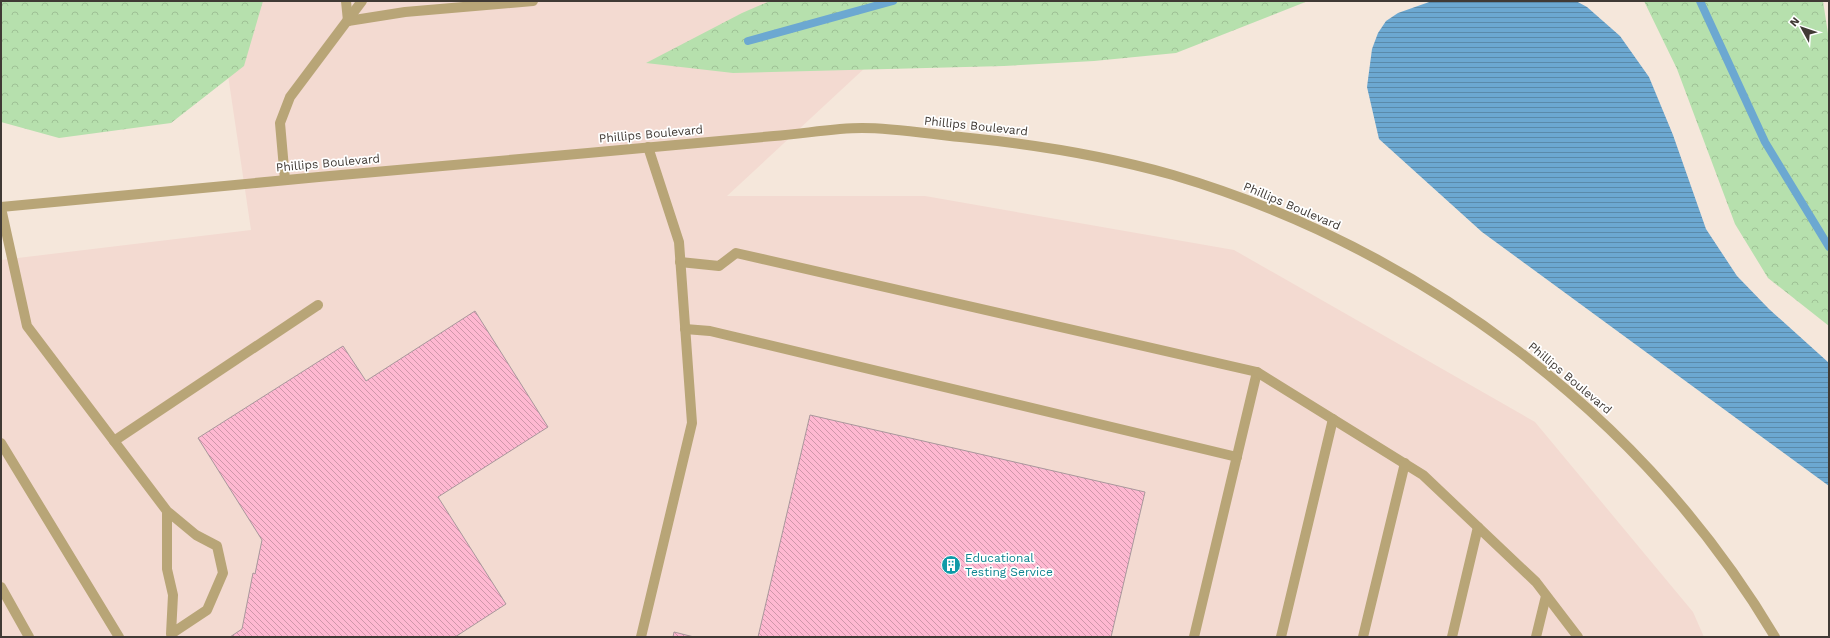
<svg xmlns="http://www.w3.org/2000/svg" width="1830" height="638" viewBox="0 0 1830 638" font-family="'Work Sans',sans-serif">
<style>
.commercial{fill:#f3dad1}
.forest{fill:url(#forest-crowns)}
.water{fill:url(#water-rules)}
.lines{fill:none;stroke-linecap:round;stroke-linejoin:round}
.stream{stroke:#6ca8d1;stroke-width:8}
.building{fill:url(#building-back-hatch);stroke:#a9979c}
.lane{stroke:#b8a577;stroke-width:10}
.street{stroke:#b8a577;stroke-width:10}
.labels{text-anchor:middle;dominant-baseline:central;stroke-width:3.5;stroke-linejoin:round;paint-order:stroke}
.street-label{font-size:12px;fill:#403a35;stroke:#fff}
.culture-label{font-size:12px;fill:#0d838f;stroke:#fff;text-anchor:start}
</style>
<defs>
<pattern id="forest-crowns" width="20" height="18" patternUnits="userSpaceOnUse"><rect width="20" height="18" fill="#b6e0ad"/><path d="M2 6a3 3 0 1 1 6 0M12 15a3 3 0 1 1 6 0" fill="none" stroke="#9ec195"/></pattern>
<pattern id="water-rules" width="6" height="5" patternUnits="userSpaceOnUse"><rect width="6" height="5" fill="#6ca8d1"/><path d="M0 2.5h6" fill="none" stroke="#5a8aaa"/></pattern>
<pattern id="building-back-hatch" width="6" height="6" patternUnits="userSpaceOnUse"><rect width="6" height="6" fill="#feb8d1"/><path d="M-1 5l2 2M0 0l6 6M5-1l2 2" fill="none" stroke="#cf97aa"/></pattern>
</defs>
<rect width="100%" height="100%" fill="#f5e7db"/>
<!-- commercial -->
<polygon class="commercial" points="217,1 937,1 727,196 925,196 1234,250 1535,422 1693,612 1704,637 1,637 1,260 251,230"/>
<!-- forest -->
<g class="forest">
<polygon points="1,1 263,1 244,66 171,123 59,138 1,122"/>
<polygon points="770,1 1308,1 1176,53 1094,61 1004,66 733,73 646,63 742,13"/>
<polygon points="1644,1 1823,1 1829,40 1829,326 1768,278 1735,224 1677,69"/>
</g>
<!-- water -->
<polygon class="water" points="1432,1 1576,1 1587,7 1620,36 1649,77 1673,135 1706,229 1737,276 1769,309 1829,363 1829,486 1482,232 1379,139 1367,87 1372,49 1378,33 1386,21 1398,13"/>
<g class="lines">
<!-- stream -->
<g class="stream">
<polyline points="1700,1 1765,142 1829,247"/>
<polyline points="748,41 893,1"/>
</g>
</g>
<!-- building -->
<g class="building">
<polygon points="475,311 548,427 438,497 506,604 455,637 230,637 242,629 253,573 255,574 262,540 198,438 343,346 366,381"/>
<polygon points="810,415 1145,492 1111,637 758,637"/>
<polygon points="674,632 694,637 673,637"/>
</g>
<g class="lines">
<!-- lane -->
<g class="lane">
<polyline points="346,1 348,21"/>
<polyline points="348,21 405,12 533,1"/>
<polyline points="285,180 280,123 290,97 362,1"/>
<polyline points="1,208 27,326 167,511 196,535 217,546 223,573 207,610 171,634 173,595 167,569 167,511"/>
<polyline points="680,262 719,266 736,253 1257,372 1194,637"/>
<polyline points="685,329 710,331 1237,457"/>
<polyline points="1257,372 1423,475 1536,582 1578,637"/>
<polyline points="114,441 318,305"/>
<polyline points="1,443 119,637"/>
<polyline points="1,587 29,637"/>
<polyline points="641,637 692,423 679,242 648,147"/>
<polyline points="1281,637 1333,419"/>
<polyline points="1363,637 1405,463"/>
<polyline points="1452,637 1478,527"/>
<polyline points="1536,637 1546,596"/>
</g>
<!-- street -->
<path class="street" d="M1,207C197,188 392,170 588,153C650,147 712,142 774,136C803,134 833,128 862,128C897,128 935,135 970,138C1039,145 1106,156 1173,175C1420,248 1643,415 1775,637"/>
</g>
<!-- icons -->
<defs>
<g id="building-disc" transform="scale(1)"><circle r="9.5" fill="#0f9aa8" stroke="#fff"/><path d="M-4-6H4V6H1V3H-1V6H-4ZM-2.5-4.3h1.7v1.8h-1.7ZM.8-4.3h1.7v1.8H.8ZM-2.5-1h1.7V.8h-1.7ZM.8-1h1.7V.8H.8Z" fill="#fff"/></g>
</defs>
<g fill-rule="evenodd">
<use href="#building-disc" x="951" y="565"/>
</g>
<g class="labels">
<!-- street labels -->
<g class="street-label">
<text transform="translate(976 126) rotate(6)">Phillips Boulevard</text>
<text transform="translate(651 134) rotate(-5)">Phillips Boulevard</text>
<text transform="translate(328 163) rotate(-5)">Phillips Boulevard</text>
<text transform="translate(1292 206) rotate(23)">Phillips Boulevard</text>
<text transform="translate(1570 378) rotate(40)">Phillips Boulevard</text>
</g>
<!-- culture labels -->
<g class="culture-label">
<text x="965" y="558">Educational<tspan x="965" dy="14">Testing Service</tspan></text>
</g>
</g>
<!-- border -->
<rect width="1830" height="638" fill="none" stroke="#403a35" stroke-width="4"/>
<!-- north arrow -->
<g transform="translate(1802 28) rotate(310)" stroke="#ffffff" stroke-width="3" paint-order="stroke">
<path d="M0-3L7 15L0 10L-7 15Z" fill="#403a35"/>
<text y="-6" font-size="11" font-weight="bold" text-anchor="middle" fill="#403a35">N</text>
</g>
</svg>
